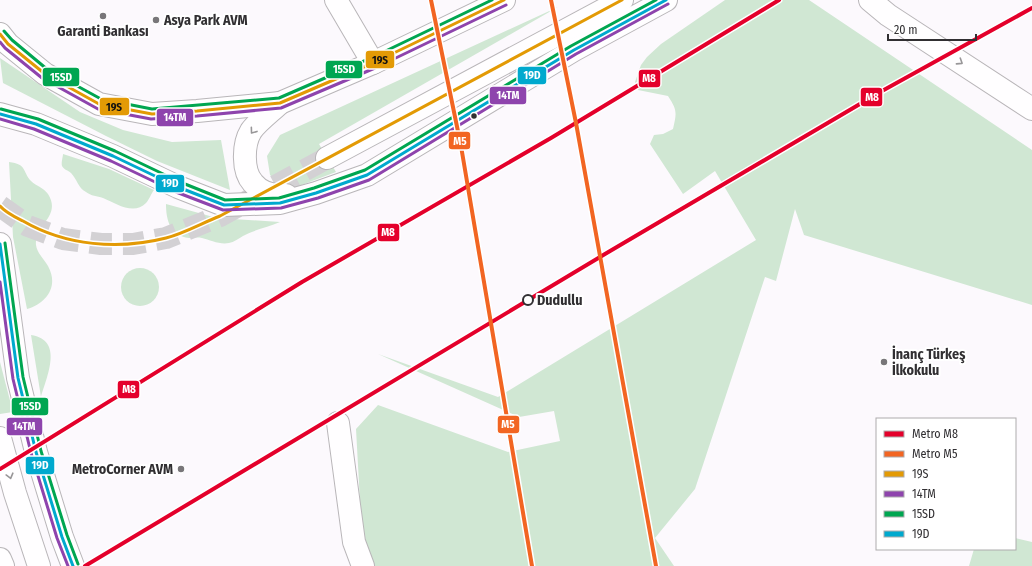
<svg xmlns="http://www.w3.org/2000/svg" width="1032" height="566" font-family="'Fira Sans Condensed',sans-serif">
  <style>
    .green { fill: #d0e7d3 }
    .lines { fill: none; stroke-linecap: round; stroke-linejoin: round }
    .primary-tunnel { stroke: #d3d1d4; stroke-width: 22; stroke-dasharray: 22 11; stroke-linecap: butt }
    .minor-casing { stroke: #b9b6b9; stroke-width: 24 }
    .primary-casing { stroke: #b9b6b9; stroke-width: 24 }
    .minor { stroke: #fffeff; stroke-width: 22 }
    .primary { stroke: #fffeff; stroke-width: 22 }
    .bus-1-casing { stroke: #fff; stroke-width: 6 }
    .bus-2-casing { stroke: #fff; stroke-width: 6 }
    .bus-3-casing { stroke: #fff; stroke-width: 6 }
    .bus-4-casing { stroke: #fff; stroke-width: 6 }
    .bus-1 { stroke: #e39a05; stroke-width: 3 }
    .bus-2 { stroke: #8e44ad; stroke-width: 3 }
    .bus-3 { stroke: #00a651; stroke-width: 3 }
    .bus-4 { stroke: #00a9ce; stroke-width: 3 }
    .metro-1-casing { stroke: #fff; stroke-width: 7 }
    .metro-2-casing { stroke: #fff; stroke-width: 7 }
    .metro-1 { stroke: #e4002b; stroke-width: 4 }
    .metro-2 { stroke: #f26522; stroke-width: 4 }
    .oneway { stroke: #989698 }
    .poi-dot { fill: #787679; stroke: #fff; stroke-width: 1.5 }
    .bus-dot { fill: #312f32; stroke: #fff; stroke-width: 1.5 }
    .stop-dot { fill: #fff; stroke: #312f32; stroke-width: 2 }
    .labels { text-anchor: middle; stroke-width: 4; stroke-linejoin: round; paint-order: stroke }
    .poi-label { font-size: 14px; font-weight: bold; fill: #312f32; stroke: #fff; text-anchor: start }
    .stop-label { font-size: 14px; font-weight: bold; fill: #312f32; stroke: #fff; text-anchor: start }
    .line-badge { stroke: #fff; stroke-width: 1.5 }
    .badge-label { font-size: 11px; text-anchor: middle; font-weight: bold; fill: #fff }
    .pale-badge-label { font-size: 11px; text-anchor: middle; font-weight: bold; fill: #111 }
  </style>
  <rect width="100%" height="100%" fill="#fcf9fd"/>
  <!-- green -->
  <g class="green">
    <path d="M725,0h84l223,150v155l-228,-70 -9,-26 -19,72 -11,-4 -70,212 -40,49 19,28h-300l-12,-28 -6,-109 22,-24 130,47 52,-11 -6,-30 -35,6 -141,-63 120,43 258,-157 -41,-69 -32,23 -33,-50 4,-9 9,-1 10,-5c4,-17 4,-19 -5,-33l-30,-6 -3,-8 6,-17 6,-8 14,-13z"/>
    <path d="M558,7l-239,137 17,28 -37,14 -15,1 -14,-12 -3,-19 13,-21z"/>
    <path d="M0,58l80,54 43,18 49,12 49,-2 9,50 -73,-29 -51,-25 -103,-53z"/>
    <path d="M63,154l46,15 45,21c-3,4 -5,10 -8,13 -12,13 -31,0 -43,-5 -6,-2 -12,-2 -17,-6 -8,-4 -9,-13 -15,-19 -3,-3 -7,-3 -9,-7 -1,-4 1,-9 1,-12z"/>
    <path d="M9,162c18,2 13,9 22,19 5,5 12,6 17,13 14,22 -14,31 -12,51 1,8 8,14 12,21 11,20 -1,37 -21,43l-14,-72z"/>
    <path d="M166,204l51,14 63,4c-12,5 -26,8 -37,14 -5,3 -9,6 -14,7 -9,2 -19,-3 -27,-5 -5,-1 -8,0 -13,0 -19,-2 -23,-18 -23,-34z"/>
    <circle cx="140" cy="287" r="19"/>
    <path d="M31,335c33,5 16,41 10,62z"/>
    <path d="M0,362l13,50 -13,2z"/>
    <path d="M1015,538l17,4v24h-63l5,-17h41z"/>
  </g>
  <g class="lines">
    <!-- primary-tunnel -->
    <path class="primary-tunnel" d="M0,206l28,20 35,13 38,5h32l33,-6 54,-22 107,-58"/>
    <defs>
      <g id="minor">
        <path d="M336,0l37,63"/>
        <path d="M870,0l18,15 144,94"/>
        <path d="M338,423l16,119 9,24"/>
      </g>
      <g id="primary">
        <path d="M0,34l8,10 37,30 54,30 53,10 45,-3 83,-8 93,-40 131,-63"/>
        <path d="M280,103c-7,7 -23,19 -29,28 -8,13 -9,40 2,52 8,10 21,13 33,12"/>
        <path d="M0,114l36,10 77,32 65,31 46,18 56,-2 36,-10 51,-18 207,-125 92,-50"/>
        <path d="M327,158l295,-158"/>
        <path d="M0,244l18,134 18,74 26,85 11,29"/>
        <path d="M0,438l15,55 24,73"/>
        <path d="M0,559l3,7"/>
      </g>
    </defs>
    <!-- minor casing -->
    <use href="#minor" class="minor-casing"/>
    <!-- primary casing -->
    <use href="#primary" class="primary-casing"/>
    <!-- minor -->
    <use href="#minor" class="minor"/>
    <!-- primary -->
    <use href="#primary" class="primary"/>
    <defs>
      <g id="bus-1">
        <path d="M0,34l8,10 37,30 54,30 53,10 45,-3 83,-8 93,-40 131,-63"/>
        <path d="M0,206c6,7 15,11 23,15 43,25 96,29 143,17 19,-5 36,-15 54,-22l402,-216"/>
      </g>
      <g id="bus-2">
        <path d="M0,42l5,6 37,30 56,31 53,10 46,-3 84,-8 94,-40 131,-63"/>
        <path d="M0,119l34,10 77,32 65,31 47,18 58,-2 37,-10 51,-18 207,-126 92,-50"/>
        <path d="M0,282l13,97 18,74 26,85 11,28"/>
      </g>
      <g id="bus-3">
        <path d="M4,31l8,9 36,30 53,29 51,10 127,-11 92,-40 121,-58"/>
        <path d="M1,109l37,10 77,32 65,31 45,18 54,-2 35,-10 51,-18 206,-124 85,-46"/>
        <path d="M5,243l18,134 18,74 26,84 11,29"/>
      </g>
      <g id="bus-4">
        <path d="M0,114l36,10 77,32 65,31 46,18 56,-2 36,-10 51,-18 207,-125 92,-50"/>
        <path d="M0,244l18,134 18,74 26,85 11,29"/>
      </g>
    </defs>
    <!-- bus-1 casing -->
    <use href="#bus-1" class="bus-1-casing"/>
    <!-- bus-2 casing -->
    <use href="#bus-2" class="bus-2-casing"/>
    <!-- bus-3 casing -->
    <use href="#bus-3" class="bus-3-casing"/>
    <!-- bus-4 casing -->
    <use href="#bus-4" class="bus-4-casing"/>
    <!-- bus-1 -->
    <use href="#bus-1" class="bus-1"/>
    <!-- bus-2 -->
    <use href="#bus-2" class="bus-2"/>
    <!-- bus-3 -->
    <use href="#bus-3" class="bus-3"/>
    <!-- bus-4 -->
    <use href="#bus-4" class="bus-4"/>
    <defs>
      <g id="metro-1">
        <path d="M0,469l302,-187 249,-144 228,-138"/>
        <path d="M85,566l520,-312 277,-163 150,-83"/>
      </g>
      <g id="metro-2">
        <path d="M431,0l30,146 71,420"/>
        <path d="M551,0l25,123 80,443"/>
      </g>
    </defs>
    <!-- metro-1 casing -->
    <use href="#metro-1" class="metro-1-casing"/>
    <!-- metro-2 casing -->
    <use href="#metro-2" class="metro-2-casing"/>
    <!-- metro-1 -->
    <use href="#metro-1" class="metro-1"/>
    <!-- metro-2 -->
    <use href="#metro-2" class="metro-2"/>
  </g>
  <!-- one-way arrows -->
  <defs><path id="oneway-chevron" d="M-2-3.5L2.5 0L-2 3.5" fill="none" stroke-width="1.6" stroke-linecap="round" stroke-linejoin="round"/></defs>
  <g class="oneway">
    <use href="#oneway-chevron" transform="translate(960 62) rotate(33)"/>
    <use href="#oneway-chevron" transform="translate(253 131) rotate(126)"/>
    <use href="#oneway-chevron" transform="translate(10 476) rotate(75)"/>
  </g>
  <!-- markers -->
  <g class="poi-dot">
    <circle cx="103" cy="16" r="4"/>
    <circle cx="156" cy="20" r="4"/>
    <circle cx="884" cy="362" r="4"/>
    <circle cx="181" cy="469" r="4"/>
  </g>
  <circle class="bus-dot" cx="474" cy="116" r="3.5"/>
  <circle class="stop-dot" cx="528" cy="300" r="5"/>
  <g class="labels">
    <!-- poi labels -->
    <g class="poi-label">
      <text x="164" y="25">Asya Park AVM</text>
      <text x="103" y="36" text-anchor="middle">Garanti Bankası</text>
      <text x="892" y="359">İnanç Türkeş<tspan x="892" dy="16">İlkokulu</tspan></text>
      <text x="173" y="474" text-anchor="end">MetroCorner AVM</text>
    </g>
    <!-- stop labels -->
    <g class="stop-label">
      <text x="537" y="305">Dudullu</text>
    </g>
  </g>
  <g class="line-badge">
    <rect x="365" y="50" width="30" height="19" rx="4" fill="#e39a05"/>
    <rect x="325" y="60" width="38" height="19" rx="4" fill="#00a651"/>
    <rect x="517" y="66" width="30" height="19" rx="4" fill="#00a9ce"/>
    <rect x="42" y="67" width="38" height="20" rx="4" fill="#00a651"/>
    <rect x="638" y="69" width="23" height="19" rx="4" fill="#e4002b"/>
    <rect x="489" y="86" width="38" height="19" rx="4" fill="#8e44ad"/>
    <rect x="860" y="87" width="23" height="20" rx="4" fill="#e4002b"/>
    <rect x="99" y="97" width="31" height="19" rx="4" fill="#e39a05"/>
    <rect x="156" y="108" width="38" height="19" rx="4" fill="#8e44ad"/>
    <rect x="448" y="131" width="23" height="19" rx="4" fill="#f26522"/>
    <rect x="155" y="174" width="30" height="19" rx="4" fill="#00a9ce"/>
    <rect x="377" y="223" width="23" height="19" rx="4" fill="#e4002b"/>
    <rect x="117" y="380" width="23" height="19" rx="4" fill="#e4002b"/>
    <rect x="11" y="397" width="38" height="19" rx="4" fill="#00a651"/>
    <rect x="497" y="415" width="23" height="19" rx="4" fill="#f26522"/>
    <rect x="6" y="417" width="37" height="19" rx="4" fill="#8e44ad"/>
    <rect x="25" y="456" width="30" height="19" rx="4" fill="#00a9ce"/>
  </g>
  <g class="badge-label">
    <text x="344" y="73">15SD</text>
    <text x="532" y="79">19D</text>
    <text x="61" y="81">15SD</text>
    <text x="649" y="82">M8</text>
    <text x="508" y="99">14TM</text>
    <text x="872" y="101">M8</text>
    <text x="175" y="121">14TM</text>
    <text x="460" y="145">M5</text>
    <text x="170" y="187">19D</text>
    <text x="388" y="236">M8</text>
    <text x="129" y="393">M8</text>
    <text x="30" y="410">15SD</text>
    <text x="508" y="428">M5</text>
    <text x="24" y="430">14TM</text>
    <text x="40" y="469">19D</text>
  </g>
  <g class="pale-badge-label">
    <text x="380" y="64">19S</text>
    <text x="114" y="111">19S</text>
  </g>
  <!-- legend -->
  <rect x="876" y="418" width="140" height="132" fill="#ffffff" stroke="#adacad"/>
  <rect x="884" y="431" width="20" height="6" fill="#e4002b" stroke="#adacad"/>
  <text x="912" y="438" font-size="12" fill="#312f32">Metro M8</text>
  <rect x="884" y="451" width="20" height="6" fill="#f26522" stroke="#adacad"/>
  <text x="912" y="458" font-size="12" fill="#312f32">Metro M5</text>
  <rect x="884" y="471" width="20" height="6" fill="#e39a05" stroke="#adacad"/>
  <text x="912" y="478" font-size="12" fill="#312f32">19S</text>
  <rect x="884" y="491" width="20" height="6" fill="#8e44ad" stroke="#adacad"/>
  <text x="912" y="498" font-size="12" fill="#312f32">14TM</text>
  <rect x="884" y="511" width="20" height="6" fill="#00a651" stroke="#adacad"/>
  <text x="912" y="518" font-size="12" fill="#312f32">15SD</text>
  <rect x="884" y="531" width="20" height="6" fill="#00a9ce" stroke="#adacad"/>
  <text x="912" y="538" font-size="12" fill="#312f32">19D</text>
  <!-- scale -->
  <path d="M888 34v6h88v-6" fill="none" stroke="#312f32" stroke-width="2"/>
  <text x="894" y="34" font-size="12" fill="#312f32" stroke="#ffffff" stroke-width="3" paint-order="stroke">20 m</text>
</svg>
